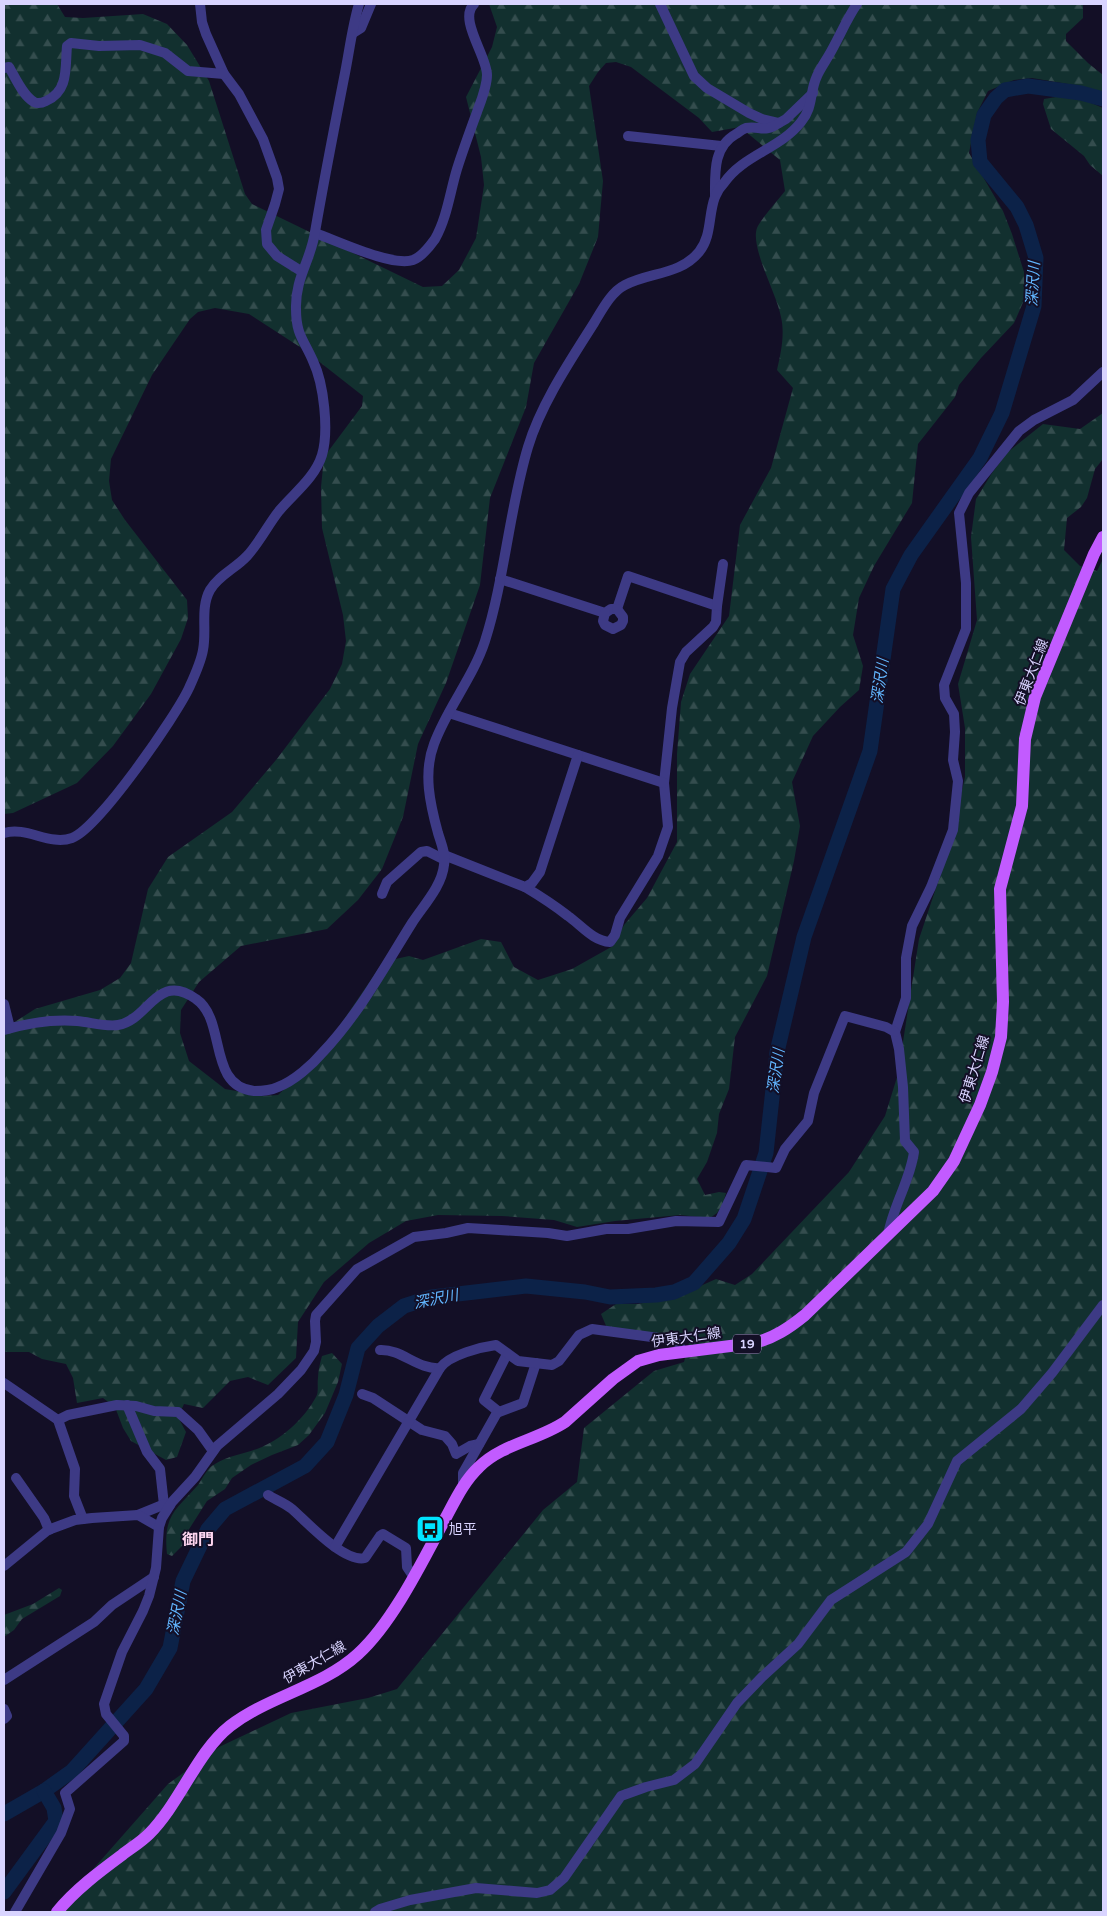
<svg xmlns="http://www.w3.org/2000/svg" width="1107" height="1916" font-family="'Varela Round','Noto Sans JP',sans-serif">
  <style>
    .forest { fill: url(#forest-firs); fill-rule: evenodd }
    .lines { fill: none; stroke-linecap: round; stroke-linejoin: round }
    .river { stroke: #0c2248; stroke-width: 15 }
    .minor { stroke: #3d3a85; stroke-width: 10 }
    .major { stroke: #c25bff; stroke-width: 12 }
    .labels { text-anchor: middle; stroke-width: 4; stroke-linejoin: round; paint-order: stroke }
    .shield { fill: #130f26; stroke: #9e99be; stroke-width: 1 }
    .shield-label { font-size: 12px; font-weight: bold; fill: #d9d4ff }
    .street-label { font-size: 14px; fill: #d9d4ff; stroke: #130f26 }
    .poi-label { font-size: 14px; fill: #d9d4ff; stroke: #130f26; text-anchor: start }
    .water-label { font-size: 15px; font-style: italic; fill: #62b6ff; stroke: #130f26 }
    .quarter-label { font-size: 16px; font-weight: bold; fill: #ffd6f0; stroke: #130f26 }
  </style>
  <defs>
    <pattern id="forest-firs" width="22" height="20" patternUnits="userSpaceOnUse" patternTransform="scale(1.25)"><rect width="22" height="20" fill="#12302f"/><path d="M5 1l3.5 6h-7zM16 11l3.5 6h-7z" fill="#344d4e"/></pattern>
  </defs>
  <rect width="100%" height="100%" fill="#130f26"/>
  <!-- forest -->
  <g class="forest">
    <path d="M4,4h53l8,13 18,1 60,-4 24,10 20,21 22,36 36,113 7,10 171,83 19,-1 17,-16 17,-32 8,-53 -3,-28 -15,-60 26,-50 5,-20 -8,-23h594v14l-17,16v7l22,22 15,12v19l-29,-9 -42,-7 -18,2 -26,11 -11,22 -8,40 34,58 9,23 12,38 1,26 -11,25 -33,35 -22,27 -4,12 -37,47 -6,59 -38,63 -15,32 -6,37 10,31 -4,24 -19,17 -27,29 -21,46 8,44 -6,35 -27,115 -32,61 -6,52 -10,25 -2,19 -10,29 -10,17 8,16 14,-3 7,1 -3,11 -6,9 -7,5 -30,-3 -65,6 -38,6 -23,-7 -52,-4 -64,-1 -32,6 -37,22 -45,39 -26,40 -2,36 -28,27 -20,-8 -18,4 -27,27 -19,-4 -6,13 8,15 -9,25 -11,3 -35,-19 -8,-13 -8,-21 -12,-9 -26,5 -4,-25 -7,-14 -24,-5 -13,-7h-25v-326l6,-1 25,-16 65,-19 20,-12 11,-15 17,-74 20,-32 64,-45 44,-52 54,-71 12,-25 4,-23 -3,-26 -21,-87 -1,-41 3,-30 38,-51 1,-10 -60,-47 -54,-35 -34,-6 -17,4 -8,7 -38,56 -41,84 -2,22 3,19 13,20 62,80 1,18 -7,21 -30,55 -38,52 -36,37 -64,30 -9,1zM616,62l15,5 68,51 13,14 28,-5 40,33 5,31c-7,9 -25,29 -28,37 -7,20 20,66 24,89 4,17 0,36 -4,53l16,18 -22,80 -31,57 -11,91 -39,58 -9,28 -4,52v88l-30,56 -23,27 -11,21 -41,23 -34,11 -24,-13 -13,-25 -20,-3 -58,21 -14,-4 -18,4 -10,5 -64,94 -39,36 -14,1 -39,-7 -36,-28 -9,-28 1,-23 18,-28 42,-36 86,-17 31,-29 24,-31 21,-52 15,-73 28,-61 34,-98 10,-87 36,-91 8,-44 45,-79 19,-47 5,-56 -14,-95 9,-14 8,-9z"/>
    <path d="M1062,96l15,1 26,11v68l-13,-11 -6,-9 -33,-27 -8,-25 1,-5z"/>
    <path d="M1103,413v46l-8,10 -8,29 -6,9 -14,11 -3,32 16,16 17,5 6,-12v1353h-1042l4,-11 103,-117 51,-37 72,-34 77,-15 29,-9 146,-179 34,-28 7,-54 70,-57 30,-9 6,-23 -83,-11 -6,-14 15,-10h22l40,-8 38,-17 19,6 17,-11 97,-102 36,-56 13,-42 21,-135 29,-87 17,-75v-49l-7,-44 19,-64 -6,-83 5,-38 16,-26 16,-21 35,-28 37,5z"/>
    <path d="M332,1353l10,11 -4,18 -13,31 -16,22 -11,10 -26,10 -21,10 -19,13 -7,11 -18,12 -21,33 -2,10 -12,12 -5,-2c-4,-39 8,-43 31,-69 5,-7 9,-17 17,-21 13,-8 28,-10 42,-15 24,-9 47,-30 59,-52 3,-5 1,-13 2,-19 0,-7 2,-15 4,-22z"/>
    <path d="M59,1588l3,2 -2,6 -38,23 -8,11 -10,7v-22l29,-11z"/>
  </g>
  <g class="lines">
    <!-- river -->
    <g class="river">
      <path d="M4,1814l40,-23 28,-20 74,-82 24,-41 13,-67 25,-52 17,-20 80,-43 22,-24 19,-47 12,-47 20,-22 26,-20 28,-9 94,-11 59,6 25,5 46,-2 18,-3 20,-9 35,-40 15,-24 22,-66 11,-101 27,-115 66,-186 23,-162 18,-34 69,-97 22,-45 32,-107 2,-48 -10,-33 -9,-18 -37,-45 -2,-22 6,-25 12,-17 9,-8 23,-4 53,7 22,6"/>
      <path d="M4,1892l52,-71 -2,-13 -10,-17"/>
    </g>
    <!-- minor -->
    <g class="minor">
      <path d="M200,4l2,18 4,12 18,40 15,20 24,45 14,39 2,11 -4,15 -9,26 1,14 10,12 24,15"/>
      <path d="M660,4l34,72 13,12 42,25 13,6 17,4 7,-4 27,-26"/>
      <path d="M353,33l8,-5 10,-24"/>
      <path d="M4,68l5,-1c6,10 14,29 25,35 4,2 8,1 12,-1 23,-10 19,-33 21,-55l4,-3 28,3 41,-1 25,8 23,18 36,3"/>
      <path d="M628,136l93,10"/>
      <path d="M715,196c0,-23 -2,-49 21,-62 3,-2 7,-5 10,-6 14,-3 17,6 33,-5"/>
      <path d="M315,233c23,8 77,34 98,27 9,-3 17,-14 22,-21 12,-21 15,-47 22,-70 6,-19 13,-38 20,-57 4,-11 10,-25 10,-37 0,-19 -29,-56 -13,-71"/>
      <path d="M500,579l105,34 6,-4h6l11,-33 89,30 -1,16 -3,5 -27,25 -6,10 -8,46 -8,75 4,44 -10,29 -38,62 -5,17 -5,7c-17,-1 -29,-17 -42,-26 -14,-11 -28,-20 -43,-29"/>
      <path d="M717,606l6,-42"/>
      <path d="M605,613l-2,8 2,4 8,4 8,-4 2,-4v-4l-6,-8"/>
      <path d="M449,713l215,70"/>
      <path d="M4,833c23,-7 45,13 68,5 26,-9 104,-122 117,-150 5,-11 12,-26 14,-38 4,-20 -3,-42 7,-60 8,-14 26,-22 37,-34 12,-13 21,-31 32,-45 14,-17 36,-33 43,-56 7,-24 2,-71 -9,-94 -9,-21 -17,-26 -17,-52 -1,-31 15,-49 19,-77 9,-52 19,-103 29,-154 5,-24 8,-51 15,-74"/>
      <path d="M444,855l81,32 7,-4 8,-11 38,-117"/>
      <path d="M382,894l5,-12 34,-30 6,-1 18,9"/>
      <path d="M4,1004l6,24"/>
      <path d="M4,1030c24,-7 48,-11 73,-9 13,1 28,6 41,4 31,-5 39,-54 78,-26 31,21 11,87 58,92 8,0 16,0 24,-4 16,-6 34,-22 45,-35 36,-38 62,-86 89,-129 11,-17 30,-37 32,-58 2,-11 -3,-22 -6,-32 -8,-29 -15,-60 -4,-89 13,-36 39,-66 51,-103 20,-63 24,-131 43,-194 13,-43 42,-86 66,-124 8,-13 17,-31 31,-38 25,-13 55,-10 74,-33 13,-16 9,-37 16,-55 2,-5 5,-10 9,-14 19,-28 56,-34 77,-61 13,-16 8,-29 16,-46 3,-7 8,-14 12,-21 10,-17 17,-35 28,-51"/>
      <path d="M888,1235c5,-29 22,-54 26,-83l-9,-11 -2,-54 -4,-38 -4,-17 11,-34v-40l6,-32 19,-39 22,-57 5,-49 -5,-21 2,-28 -1,-18 -9,-16 -1,-13 22,-56v-46l-7,-70 10,-20 50,-62 15,-11 39,-20 30,-28"/>
      <path d="M380,1350c22,-1 38,20 60,18"/>
      <path d="M507,1354l-23,46 15,12 24,-9 13,-40"/>
      <path d="M4,1383l54,37 17,49 -1,27 9,23"/>
      <path d="M362,1394l11,4 49,32 23,6 7,8 4,10 14,-8 9,-2"/>
      <path d="M127,1405l20,47 13,17 4,36"/>
      <path d="M58,1420l10,-5 49,-10 19,1 18,5 24,1 20,18 15,21"/>
      <path d="M16,1478l28,40 5,12"/>
      <path d="M463,1488v-15l35,-62"/>
      <path d="M268,1495c8,5 17,8 24,14 15,13 52,54 73,49l15,-22 3,-2 23,14 1,19 6,9"/>
      <path d="M138,1515l27,-11 5,1"/>
      <path d="M335,1547l105,-179c9,-13 41,-21 56,-23l22,16 34,4 7,-4 20,-26 13,-6 82,11 10,12"/>
      <path d="M4,1566l44,-36 27,-10 17,-2 46,-3 21,12"/>
      <path d="M4,1680l90,-58 18,-17 42,-28"/>
      <path d="M4,1709l3,7 -3,3"/>
      <path d="M15,1912l46,-79 9,-24 -5,-16 59,-52v-5l-18,-22 -2,-10 18,-52 21,-41 6,-15 7,-28 3,-41 3,-9 10,-16 23,-25 22,-31 61,-52 23,-24 13,-19 2,-9 -1,-21 1,-6 41,-46 57,-32 32,-4 22,-5 80,5 19,3 39,-7h22l48,-8 43,1 27,-57 30,3 9,-19 23,-28 6,-28 31,-77 41,11 9,5"/>
      <path d="M375,1912l5,-3 30,-9 66,-12 61,5 13,-3 14,-12 57,-82 25,-9 28,-7 21,-16 42,-61 25,-26 36,-33 33,-44 75,-48 22,-28 29,-63 64,-52 31,-36 51,-68"/>
    </g>
    <!-- major -->
    <path class="major" d="M57,1912c18,-22 42,-40 65,-57 9,-7 19,-13 27,-21 31,-31 48,-82 81,-108 39,-30 92,-39 128,-72 35,-32 64,-92 86,-133 10,-18 19,-39 35,-54 23,-23 59,-27 86,-45l48,-43 25,-18 21,-6 95,-12c20,-5 35,-15 51,-28l128,-124 21,-30 26,-56 12,-33 9,-35 2,-35 -3,-113 22,-83 3,-67 10,-42 59,-143 9,-17"/>
  </g>
  <!-- icons -->
  <defs>
    <symbol id="bus-square" viewBox="-11 -11 22 22"><rect x="-9" y="-9" width="18" height="18" rx="4" fill="#00e5ff" stroke="#130f26"/><path d="M-5-6H5V4H4V6H2V4H-2V6H-4V4H-5ZM-3.5-4V0h7V-4ZM-3.5 1.2v1.5H-2V1.2ZM2 1.2v1.5H3.5V1.2Z" fill="#111"/></symbol>
  </defs>
  <g fill-rule="evenodd">
    <use href="#bus-square" x="414" y="1513" width="32" height="32"/>
  </g>
  <g class="labels">
    <!-- shield labels -->
    <rect class="shield" x="733" y="1334.5" width="28" height="19" rx="4"/>
    <g class="shield-label">
      <text x="747" y="1348">19</text>
    </g>
    <!-- street labels -->
    <g class="street-label">
      <text transform="translate(1031 672) rotate(-69)" y="5">伊東大仁線</text>
      <text transform="translate(974 1069) rotate(-73)" y="5">伊東大仁線</text>
      <text transform="translate(686 1337) rotate(-8)" y="5">伊東大仁線</text>
      <text transform="translate(314 1662) rotate(-30)" y="5">伊東大仁線</text>
    </g>
    <!-- poi labels -->
    <g class="poi-label">
      <text x="449" y="1534">旭平</text>
    </g>
    <!-- water labels -->
    <g class="water-label">
      <text transform="translate(1033 284) rotate(-87)" y="5">深沢川</text>
      <text transform="translate(880 681) rotate(-82)" y="5">深沢川</text>
      <text transform="translate(776 1071) rotate(-82)" y="5">深沢川</text>
      <text transform="translate(436 1299) rotate(-11)" y="5">深沢川</text>
      <text transform="translate(177 1613) rotate(-79)" y="5">深沢川</text>
    </g>
    <!-- quarter labels -->
    <g class="quarter-label">
      <text x="198" y="1545">御門</text>
    </g>
  </g>
  <!-- border -->
  <rect width="1107" height="1916" fill="none" stroke="#d9d4ff" stroke-width="10"/>
</svg>
